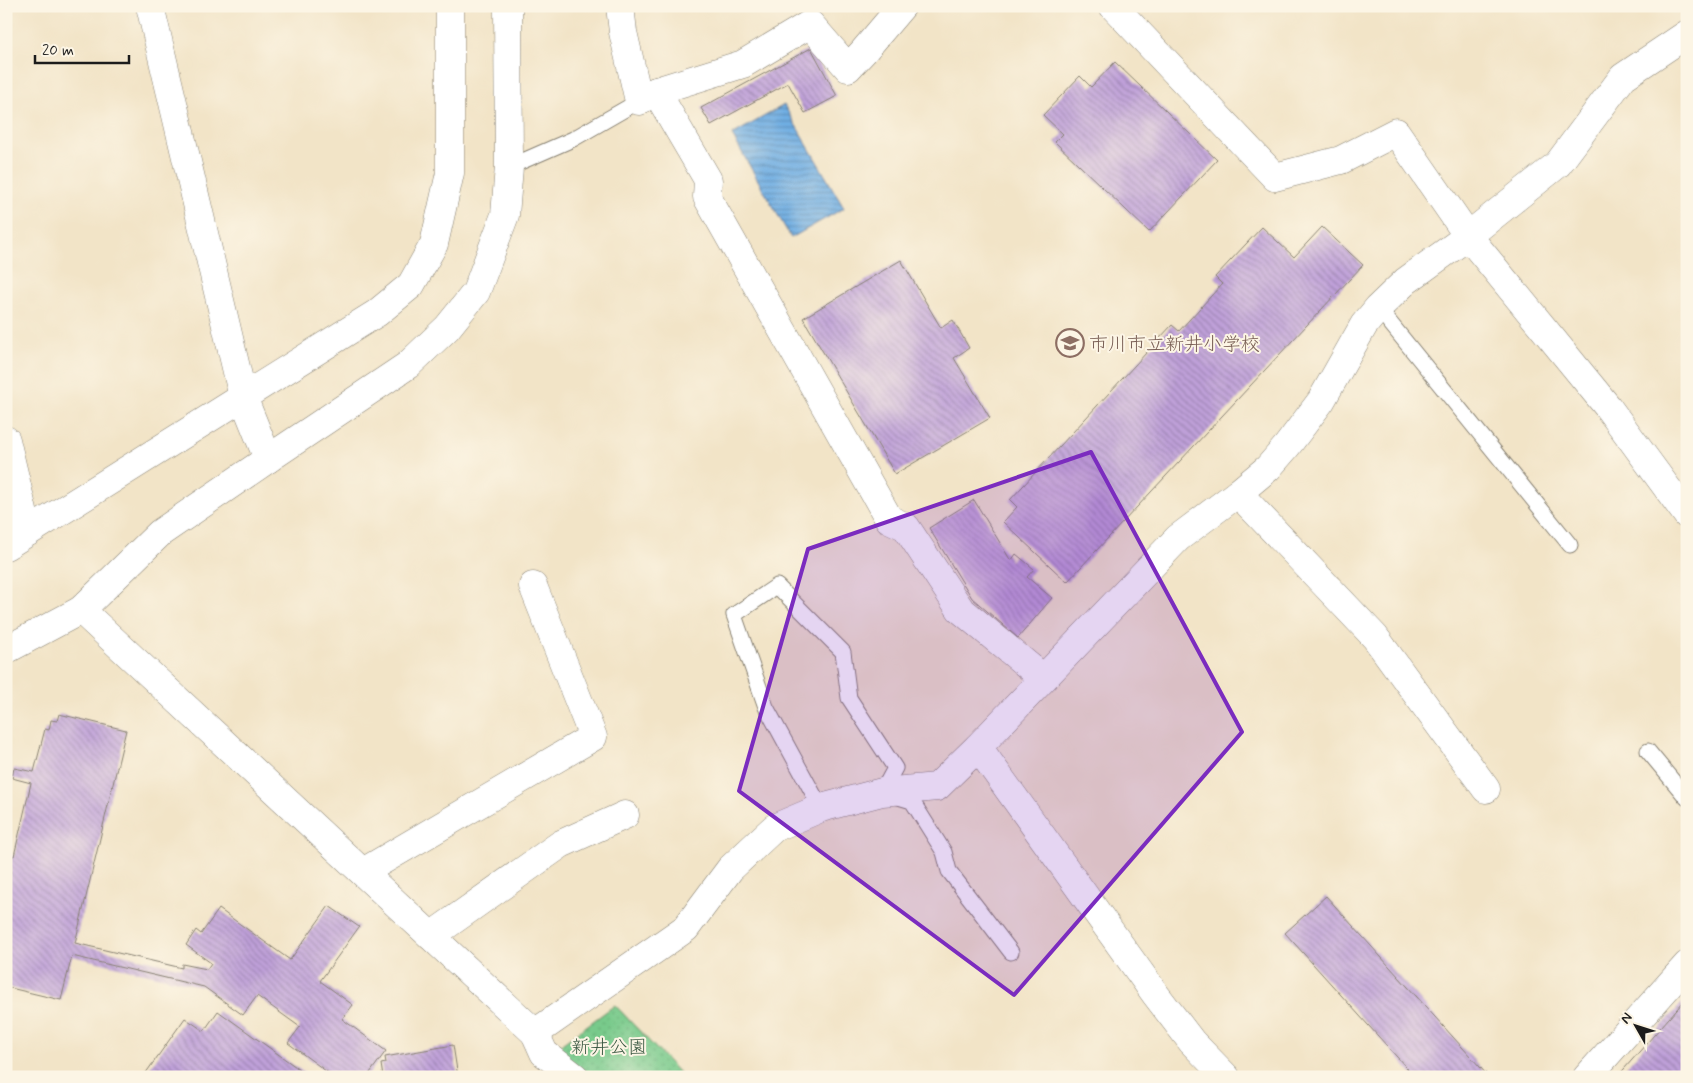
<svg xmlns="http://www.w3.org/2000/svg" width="1693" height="1083" font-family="Mynerve,'Klee One',sans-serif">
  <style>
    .green { fill: url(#green-dots); stroke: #4a7354 }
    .water { fill: url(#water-rules); stroke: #466580 }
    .building { fill: url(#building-back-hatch) }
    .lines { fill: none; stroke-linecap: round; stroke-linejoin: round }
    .lane-casing { stroke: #878072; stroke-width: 17 }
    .street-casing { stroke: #878072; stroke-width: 29 }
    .lane { stroke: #fff; stroke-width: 15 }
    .street { stroke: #fff; stroke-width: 28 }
    .marked { fill: #7b2cbf; fill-opacity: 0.2; stroke: #7b2cbf; stroke-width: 4; stroke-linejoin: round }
    .labels { text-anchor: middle; stroke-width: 4; stroke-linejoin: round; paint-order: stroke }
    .education-label { font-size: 19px; fill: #785e54; stroke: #fcf5e5; text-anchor: start }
    .park-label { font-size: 19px; fill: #3c5943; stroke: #fcf5e5 }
  </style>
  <defs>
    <pattern id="green-dots" width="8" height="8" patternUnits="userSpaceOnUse" patternTransform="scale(1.25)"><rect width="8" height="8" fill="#78ca8b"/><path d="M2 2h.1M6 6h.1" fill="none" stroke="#67ad77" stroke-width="1.8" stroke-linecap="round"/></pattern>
    <pattern id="water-rules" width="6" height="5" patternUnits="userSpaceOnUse" patternTransform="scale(1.25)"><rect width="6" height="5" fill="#70aee3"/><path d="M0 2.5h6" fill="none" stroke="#5b8db7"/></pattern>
    <pattern id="building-back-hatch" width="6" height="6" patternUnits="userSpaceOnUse" patternTransform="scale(1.25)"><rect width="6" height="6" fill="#bfa0d9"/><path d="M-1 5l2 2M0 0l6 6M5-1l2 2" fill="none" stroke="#9a82af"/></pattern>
  </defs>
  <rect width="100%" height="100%" fill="#fcf5e5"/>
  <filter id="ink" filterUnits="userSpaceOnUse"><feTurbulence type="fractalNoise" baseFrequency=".02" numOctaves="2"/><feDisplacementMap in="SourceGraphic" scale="10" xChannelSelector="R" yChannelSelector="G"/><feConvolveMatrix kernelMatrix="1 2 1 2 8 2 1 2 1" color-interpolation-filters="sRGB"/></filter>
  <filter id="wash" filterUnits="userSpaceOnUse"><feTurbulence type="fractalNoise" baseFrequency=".0096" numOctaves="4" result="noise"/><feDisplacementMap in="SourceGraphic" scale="20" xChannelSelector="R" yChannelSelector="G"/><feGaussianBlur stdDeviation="1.12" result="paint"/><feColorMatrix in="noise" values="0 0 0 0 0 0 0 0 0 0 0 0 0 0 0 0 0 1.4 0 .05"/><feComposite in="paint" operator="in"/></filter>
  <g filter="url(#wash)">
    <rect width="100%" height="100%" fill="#f2e4c7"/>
    <!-- green -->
    <path class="green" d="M615,1005l68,72h-93l-35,-28z"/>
    <!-- water -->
    <path class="water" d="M784,105l60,103 -53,30 -59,-103z"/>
    <g id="blocks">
      <!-- building -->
      <g class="building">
        <path d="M811,48l26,48 -32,17 -17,-30 -77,42 -10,-17z"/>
        <path d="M1115,62l102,98 -68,72 -94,-90 8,-8 -20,-19 37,-39 11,11z"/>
        <path d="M1262,227l32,30 28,-30 41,38 -296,317 -64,-60 14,-15 -7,-7 162,-175 7,6 43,-47 -7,-7z"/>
        <path d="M901,260l40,68 12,-8 16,28 -15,10 36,60 -95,56 -92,-156z"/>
        <path d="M974,500l37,61 5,-7 18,15 -7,8 25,21 -34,40 -46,-40 -43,-70z"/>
        <path d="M59,714l67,16 -51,213 107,25v-4l25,5 4,-6 -25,-18 10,-15 5,4 18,-25 71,51 39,-54 30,21 -39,54 33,24 -11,14 44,32 -19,26h-33l-46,-34 12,-16 -43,-31 -14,19 -39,-28 -132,-31 -11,44 -55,-13v-99l5,-20 -5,-1v-13l8,2 17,-73 -19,-5 2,-10 20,4 11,-43 4,1 2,-10 6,1z"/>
        <path d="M1326,896l163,181h-74l-130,-144z"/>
        <path d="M1684,1001l3,3v73h-70z"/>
        <path d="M218,1011l92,66h-167l42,-59 19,13z"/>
        <path d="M453,1045l5,32h-75l-2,-13 5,-1 -1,-6z"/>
      </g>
    </g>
  </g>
  <g filter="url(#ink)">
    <use href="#blocks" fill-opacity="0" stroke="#878072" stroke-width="1"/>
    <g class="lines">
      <defs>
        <g id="lane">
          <path d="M509,167l64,-28 66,-38"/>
          <path d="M1378,308l192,237"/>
          <path d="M1648,751l39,47"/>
          <path d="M821,808l-55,-101 -32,-92 43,-29 66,66 6,46 46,70 -13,24 30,9 32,51 5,19 62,81"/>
        </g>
        <g id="street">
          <path d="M620,6l3,26 16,69 17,-10 87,-27 67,-40 38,44 15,-16 39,-46"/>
          <path d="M1113,6l162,171 66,-17 55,-28 72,104 139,170 80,109"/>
          <path d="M656,91l52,89 -1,17 182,322 17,8 54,82 83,69"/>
          <path d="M6,440l22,92"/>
          <path d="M268,459l-25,-62 134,-84 34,-28 23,-41 16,-71v-167"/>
          <path d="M1238,493l137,144 111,152"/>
          <path d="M6,546l237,-149 -93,-391"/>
          <path d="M81,610l79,-77 108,-74 140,-94 39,-37 29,-36 29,-77 4,-48 -1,-161"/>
          <path d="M6,650l75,-40 454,423 151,-105 44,-59 44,-41 47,-20 61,-16 55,-5 41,-40 200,-209 60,-45 30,-25 19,-22 34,-45 43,-76 14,-17 28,-27 62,-45 90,-72 65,-87 64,-43"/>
          <path d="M978,747l178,248 36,47 34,35"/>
          <path d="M363,872l230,-135 -60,-151"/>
          <path d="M431,936l130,-92 64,-29"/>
          <path d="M535,1033l9,20 31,24"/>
          <path d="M1587,1077l100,-112"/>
        </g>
      </defs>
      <!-- lane casing -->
      <use href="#lane" class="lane-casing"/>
      <!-- street casing -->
      <use href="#street" class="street-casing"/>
      <!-- lane -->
      <use href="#lane" class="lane"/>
      <!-- street -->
      <use href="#street" class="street"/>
    </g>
  </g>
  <!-- marked area -->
  <path class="marked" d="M1091,452l151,280 -228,263 -275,-204 69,-242z"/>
  <!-- icons -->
  <defs>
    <symbol id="school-ring" viewBox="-11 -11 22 22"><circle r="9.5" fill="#fcf5e5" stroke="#8d6e63" stroke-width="1.5"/><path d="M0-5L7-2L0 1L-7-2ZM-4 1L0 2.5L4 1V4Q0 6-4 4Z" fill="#8d6e63"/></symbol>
  </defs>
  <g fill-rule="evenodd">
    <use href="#school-ring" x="1054" y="327" width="32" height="32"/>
  </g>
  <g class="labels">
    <!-- education labels -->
    <g class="education-label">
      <text x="1089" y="350">市川市立新井小学校</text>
    </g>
    <!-- park labels -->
    <g class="park-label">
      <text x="609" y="1053">新井公園</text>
    </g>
  </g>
  <!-- margin -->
  <rect width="1693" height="1083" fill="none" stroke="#fcf5e5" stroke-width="25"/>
  <!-- north arrow -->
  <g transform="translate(1636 1026) rotate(309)" stroke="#fcf5e5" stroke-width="4" paint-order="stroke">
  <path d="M0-4L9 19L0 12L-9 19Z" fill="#1c1c1c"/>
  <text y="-8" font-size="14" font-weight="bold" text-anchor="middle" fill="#1c1c1c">N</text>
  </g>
  <!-- scale -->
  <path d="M35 55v8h94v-8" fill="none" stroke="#1c1c1c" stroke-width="2.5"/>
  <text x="42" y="55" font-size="15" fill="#1c1c1c" stroke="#fcf5e5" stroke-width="4" paint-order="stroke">20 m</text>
</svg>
